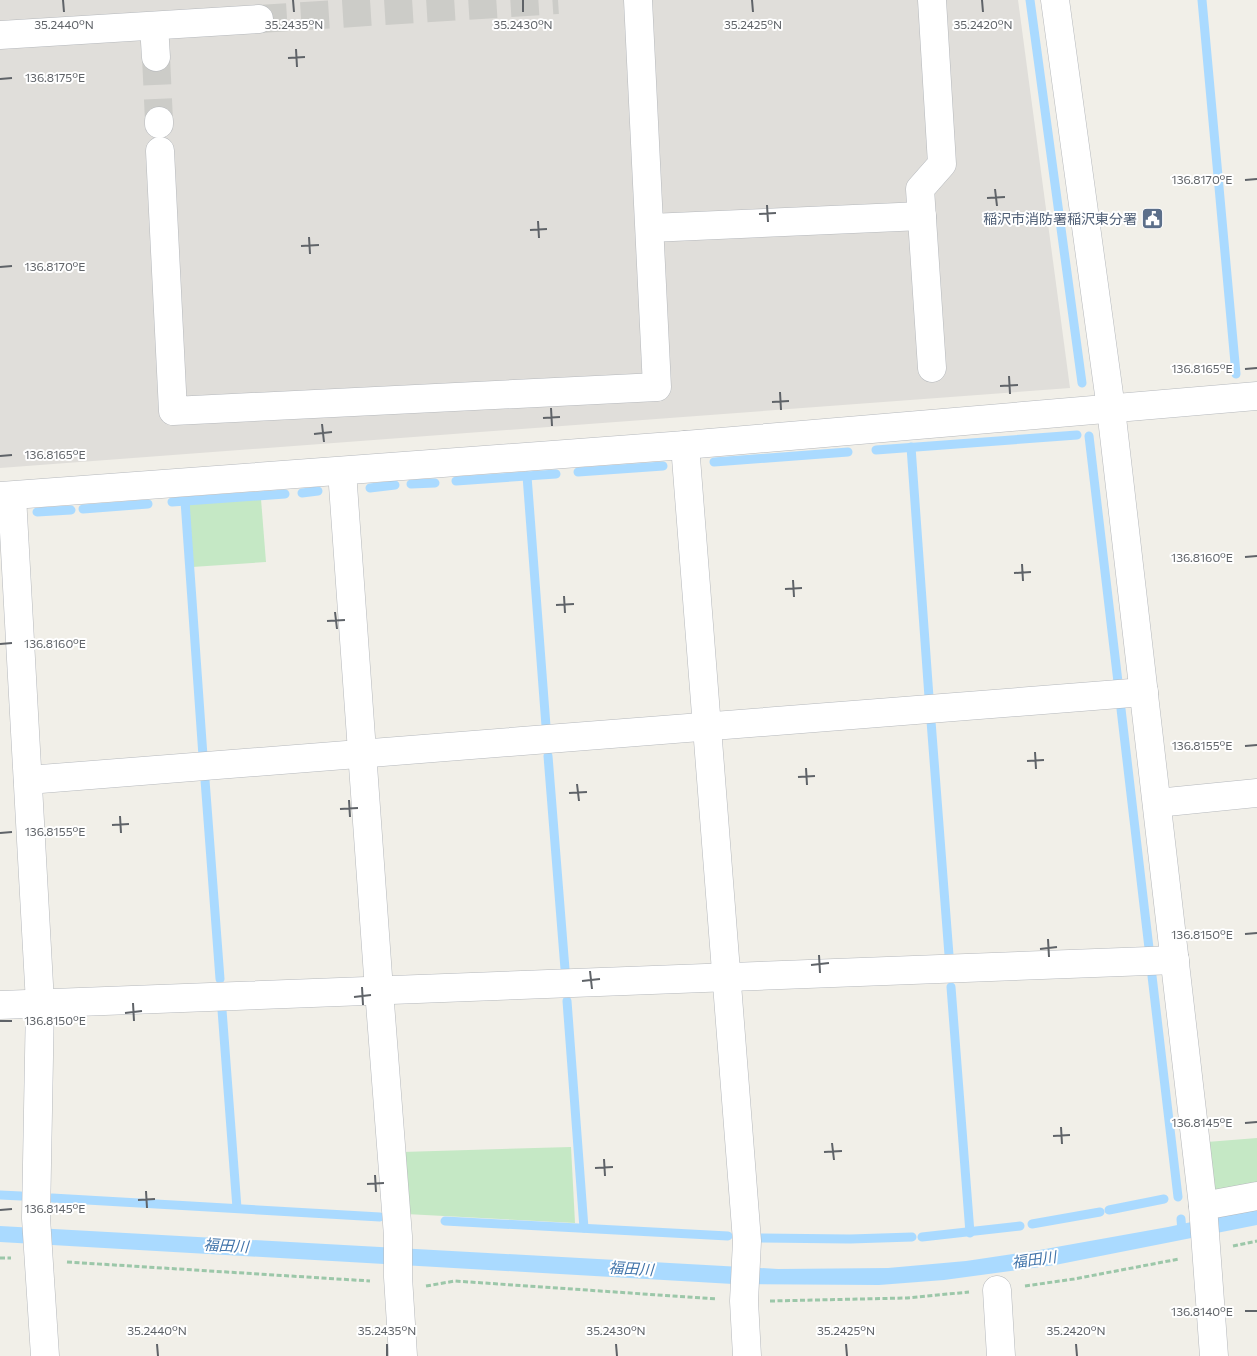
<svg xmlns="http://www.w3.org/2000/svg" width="1257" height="1356" font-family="Commissioner,'Noto Sans JP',sans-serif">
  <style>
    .industrial { fill: #e0deda }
    .green { fill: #c5e8c5 }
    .water { fill: #aadaff }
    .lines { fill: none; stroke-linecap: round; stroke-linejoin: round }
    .stream { stroke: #aadaff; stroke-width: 9 }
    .minor-tunnel { stroke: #ccccc8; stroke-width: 28; stroke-dasharray: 28 14; stroke-linecap: butt }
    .minor-casing { stroke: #b5b8bc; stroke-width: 29 }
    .path { stroke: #9cc7a9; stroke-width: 3; stroke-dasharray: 5 2.5; stroke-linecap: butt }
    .minor { stroke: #fff; stroke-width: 28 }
    .ticks { fill: none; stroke: #5f6368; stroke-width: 2 }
    .labels { text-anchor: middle; stroke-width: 4; stroke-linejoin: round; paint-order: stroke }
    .service-label { font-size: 14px; fill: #4e5e75; stroke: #fff; text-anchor: end }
    .water-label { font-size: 15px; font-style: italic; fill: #4174aa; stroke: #fff }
    .ticks-label { font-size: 12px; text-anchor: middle; fill: #5f6368; stroke: #fff; stroke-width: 4; stroke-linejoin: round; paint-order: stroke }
  </style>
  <rect width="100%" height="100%" fill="#f1efe8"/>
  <!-- industrial -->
  <path class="industrial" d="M0,0h1018l52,388 -1070,80z"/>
  <!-- green -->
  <g class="green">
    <path d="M261,499l5,63 -74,5 -4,-63z"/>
    <path d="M1257,1138v49l-43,9 -7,-54z"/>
    <path d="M571,1147l4,76 -169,-9 -4,-62z"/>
  </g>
  <!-- water -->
  <path class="water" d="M1257,1208v17l-202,40 -111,15 -65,5 -146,-1 -733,-42v-16l778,43 110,-1 78,-7 68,-10 134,-24z"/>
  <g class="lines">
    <!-- stream -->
    <g class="stream">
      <path d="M1030,0l52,383"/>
      <path d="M1202,0l34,374"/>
      <path d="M1089,436l29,246"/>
      <path d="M911,447l18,250"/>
      <path d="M876,450l201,-15"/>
      <path d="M714,462l134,-10"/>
      <path d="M578,472l85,-6"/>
      <path d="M527,476l19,250"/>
      <path d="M456,481l100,-7"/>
      <path d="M411,484l24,-1"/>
      <path d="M370,488l25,-3"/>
      <path d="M302,493l16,-2"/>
      <path d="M185,501l18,255"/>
      <path d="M172,502l113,-8"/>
      <path d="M83,509l65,-5"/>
      <path d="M37,512l34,-2"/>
      <path d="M1121,709l28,239"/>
      <path d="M931,721l18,234"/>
      <path d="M548,756l17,213"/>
      <path d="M205,780l15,199"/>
      <path d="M1152,976l26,221"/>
      <path d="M951,987l19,246"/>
      <path d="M567,1001l17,227"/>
      <path d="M222,1010l15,198"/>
      <path d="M0,1195l21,1"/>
      <path d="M52,1198l328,19"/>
      <path d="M1109,1210l55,-11"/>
      <path d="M1181,1219l1,13"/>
      <path d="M445,1221l283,15"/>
      <path d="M1032,1224l68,-12"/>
      <path d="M922,1237l98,-11"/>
      <path d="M760,1238l90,1 62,-2"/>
    </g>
    <!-- minor-tunnel -->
    <g class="minor-tunnel">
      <path d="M259,19l299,-19"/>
      <path d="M156,57l3,64"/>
    </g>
    <defs>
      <g id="minor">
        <path d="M1055,0l56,409 92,797 11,150"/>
        <path d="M154,26l2,31"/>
        <path d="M0,35l259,-16"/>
        <path d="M159,121v3"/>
        <path d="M160,151l13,260 484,-24 -19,-387"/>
        <path d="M650,228l272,-12"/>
        <path d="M932,368l-12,-179 22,-25 -10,-164"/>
        <path d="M685,445l62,796 -3,60 3,55"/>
        <path d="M342,471l37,519 19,246v41l5,79"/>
        <path d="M0,496l685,-51 572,-49"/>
        <path d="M12,496l28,507 -4,215 9,138"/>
        <path d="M28,780l1116,-88"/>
        <path d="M1157,803l100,-10"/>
        <path d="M0,1005l1175,-45"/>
        <path d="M1203,1206l54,-10"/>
        <path d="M997,1290l4,66"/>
      </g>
    </defs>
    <!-- minor casing -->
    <use href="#minor" class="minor-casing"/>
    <!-- path -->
    <g class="path">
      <path d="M1233,1246l24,-5"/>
      <path d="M0,1258h11"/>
      <path d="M67,1262l303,19"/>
      <path d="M426,1286l29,-5 262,18"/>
      <path d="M1025,1286l49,-7 105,-20"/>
      <path d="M770,1301l137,-3 62,-6"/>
    </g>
    <!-- minor -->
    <use href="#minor" class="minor"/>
  </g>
  <!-- ticks -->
  <path class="ticks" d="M63,0l1,12M293,0l1,12M523,0v12M752,0l1,12M982,0l1,12M296,49l1,18M288,58l17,-1M0,79l12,-1M1245,180l12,-1M995,189l2,17M987,198l18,-1M767,205l1,17M759,214l17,-1M538,221l1,17M530,230l17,-1M309,237l1,17M301,246l18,-1M0,267l12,-1M1245,369l12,-1M1009,376l1,18M1000,386l18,-1M780,392l1,18M772,402l17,-1M551,408l1,18M543,418l17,-1M322,424l2,18M314,434l18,-2M0,456l12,-1M1245,557l12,-1M1022,564l1,17M1014,573l17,-1M793,580l1,17M785,589l17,-1M564,596l1,17M556,605l18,-1M335,612l2,17M327,621l18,-1M0,644l12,-1M1245,746l12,-1M1035,752l1,17M1027,761l17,-1M806,768l1,17M798,777l17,-1M577,784l2,17M569,793l18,-1M349,800l1,17M340,809l18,-1M120,816l1,17M112,825l17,-1M0,833l12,-1M1245,934l12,-1M1048,939l1,18M1040,949l17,-2M819,955l1,18M811,965l18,-2M590,971l2,18M582,981l18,-2M362,987l1,18M354,997l17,-2M133,1003l1,18M125,1013l17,-2M0,1021h12M1245,1123l12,-1M1061,1127l1,17M1053,1136l17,-1M832,1143l2,17M824,1152l18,-1M604,1159l1,17M595,1168l18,-1M375,1175l1,17M367,1184l17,-1M146,1191l1,17M138,1200l17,-1M0,1210l12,-1M1245,1311h12M157,1344l1,12M387,1344v12M616,1344l1,12M846,1344l1,12M1076,1344l1,12"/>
  <!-- icons -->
  <defs>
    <symbol id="civic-square" viewBox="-11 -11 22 22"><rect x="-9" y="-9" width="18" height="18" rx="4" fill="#5c6f8a" stroke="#fff"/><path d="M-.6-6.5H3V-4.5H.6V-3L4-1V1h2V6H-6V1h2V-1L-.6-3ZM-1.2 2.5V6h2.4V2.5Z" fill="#fff"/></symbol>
  </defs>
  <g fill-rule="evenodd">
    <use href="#civic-square" x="1140" y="206" width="25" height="25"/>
  </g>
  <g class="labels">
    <!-- service labels -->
    <g class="service-label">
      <text x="1137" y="224">稲沢市消防署稲沢東分署</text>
    </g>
    <!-- water labels -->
    <g class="water-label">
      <text transform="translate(226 1246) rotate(3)" y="5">福田川</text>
      <text transform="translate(1034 1260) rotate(-8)" y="5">福田川</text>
      <text transform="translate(631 1269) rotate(3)" y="5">福田川</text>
    </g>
  </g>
  <g class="ticks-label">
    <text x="64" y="29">35.2440°N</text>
    <text x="294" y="29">35.2435°N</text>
    <text x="523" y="29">35.2430°N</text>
    <text x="753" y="29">35.2425°N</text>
    <text x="983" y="29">35.2420°N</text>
    <text x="55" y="82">136.8175°E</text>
    <text x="1202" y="184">136.8170°E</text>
    <text x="55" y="271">136.8170°E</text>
    <text x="1202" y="373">136.8165°E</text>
    <text x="55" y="459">136.8165°E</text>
    <text x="1202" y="562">136.8160°E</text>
    <text x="55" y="648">136.8160°E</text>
    <text x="1202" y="750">136.8155°E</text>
    <text x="55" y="836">136.8155°E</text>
    <text x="1202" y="939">136.8150°E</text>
    <text x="55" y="1025">136.8150°E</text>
    <text x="1202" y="1127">136.8145°E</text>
    <text x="55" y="1213">136.8145°E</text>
    <text x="1202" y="1316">136.8140°E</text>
    <text x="157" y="1335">35.2440°N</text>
    <text x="387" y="1335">35.2435°N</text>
    <text x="616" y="1335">35.2430°N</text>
    <text x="846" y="1335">35.2425°N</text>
    <text x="1076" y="1335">35.2420°N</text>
  </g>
</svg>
